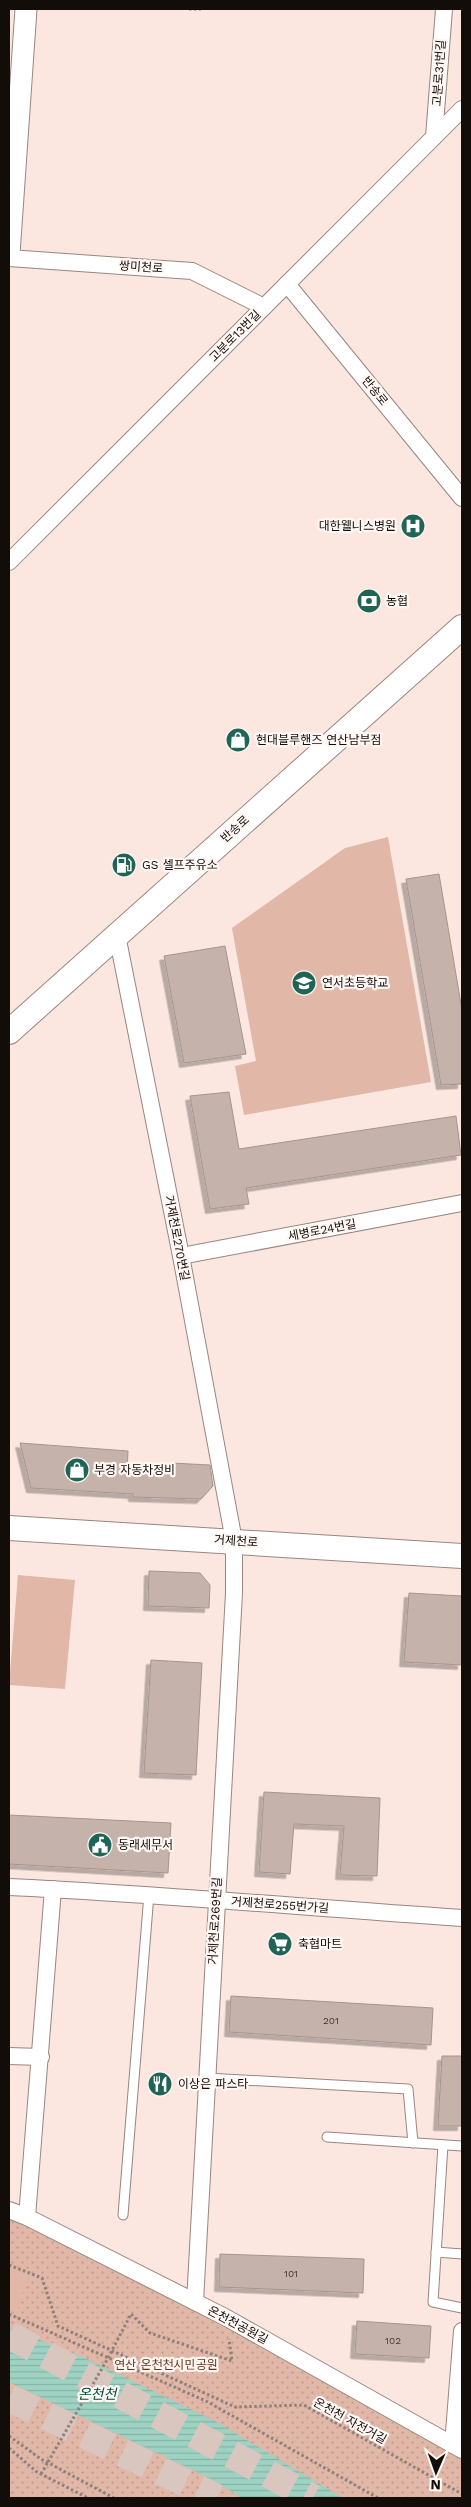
<svg xmlns="http://www.w3.org/2000/svg" width="471" height="2507" font-family="'Work Sans','Noto Sans KR',sans-serif">
  <style>
    .park { fill: url(#park-dots) }
    .pitch { fill: #e1b7a7 }
    .water { fill: url(#water-rules) }
    .building { fill: #c5b2ab; stroke: #a6948c; filter: url(#shadow) }
    .lines { fill: none; stroke-linecap: round; stroke-linejoin: round }
    .trunk-tunnel { stroke: #d8c6bf; stroke-width: 28; stroke-dasharray: 28 14; stroke-linecap: butt }
    .service-casing { stroke: #98867f; stroke-width: 11 }
    .minor-casing { stroke: #98867f; stroke-width: 18 }
    .tertiary-casing { stroke: #98867f; stroke-width: 23 }
    .secondary-casing { stroke: #98867f; stroke-width: 26 }
    .path { stroke: #8e807b; stroke-width: 3; stroke-dasharray: 2.5 2.5; stroke-linecap: butt }
    .service { stroke: #fff; stroke-width: 9 }
    .minor { stroke: #fff; stroke-width: 16 }
    .tertiary { stroke: #fff; stroke-width: 21 }
    .secondary { stroke: #fff; stroke-width: 24 }
    .path-bridge { stroke: #8e807b; stroke-width: 3; stroke-dasharray: 2.5 2.5; stroke-linecap: butt }
    .labels { text-anchor: middle; stroke-width: 4.5; stroke-linejoin: round; paint-order: stroke }
    .number-label { font-size: 10px; fill: #403632 }
    .street-label { font-size: 12px; fill: #130d0a; stroke: #fff7f4 }
    .poi-label { font-size: 12px; fill: #130d0a; stroke: #fff7f4; text-anchor: start }
    .park-label { font-size: 12px; fill: #6c341c; stroke: #fff7f4 }
    .water-label { font-size: 14px; font-style: italic; fill: #004b3d; stroke: #fff7f4 }
  </style>
  <defs>
    <pattern id="park-dots" width="8" height="8" patternUnits="userSpaceOnUse" patternTransform="scale(1.25)"><rect width="8" height="8" fill="#e1b7a7"/><path d="M2 2h.1M6 6h.1" fill="none" stroke="#c09c8e" stroke-width="1.8" stroke-linecap="round"/></pattern>
    <pattern id="water-rules" width="6" height="5" patternUnits="userSpaceOnUse" patternTransform="scale(1.25)"><rect width="6" height="5" fill="#9ed2c3"/><path d="M0 2.5h6" fill="none" stroke="#87b3a6"/></pattern>
    <filter id="shadow"><feDropShadow dx="-4.5" dy="4.5" stdDeviation="0" flood-color="#0004"/></filter>
  </defs>
  <rect width="100%" height="100%" fill="#fbe7df"/>
  <!-- park -->
  <path class="park" d="M9,2215l186,93 267,149v41h-453z"/>
  <!-- pitch -->
  <g class="pitch">
    <path d="M388,837l43,245 -187,33 -9,-49 21,-5 -24,-133 113,-80z"/>
    <path d="M18,1575l57,5 -10,109 -56,-4z"/>
    <path d="M9,2264l21,8 -13,39 -8,-3z"/>
  </g>
  <!-- water -->
  <path class="water" d="M9,2328l72,28 136,66 126,76h-101l-31,-19 -202,-97z"/>
  <!-- building -->
  <g class="building">
    <path d="M439,874l23,136v74l-21,1 -35,-206z"/>
    <path d="M225,946l21,108 -62,9 -20,-107z"/>
    <path d="M229,1092l10,57 217,-33 5,39 -215,33 3,16 -39,5 -20,-113z"/>
    <path d="M20,1443l108,8 -1,22h37l8,-10 38,2 3,21 -12,13 -68,-2v-3l-102,-6z"/>
    <path d="M149,1571l51,2 10,12 -1,23 -61,-2z"/>
    <path d="M409,1593l53,3v69l-58,-3z"/>
    <path d="M151,1660l51,3 -6,112 -52,-2z"/>
    <path d="M264,1792l116,6 -3,78 -37,-1 4,-49 -50,-2 -4,50 -31,-2z"/>
    <path d="M9,1815l162,8 -3,50 -159,-9z"/>
    <path d="M231,1996l202,12 -2,37 -202,-13z"/>
    <path d="M442,2056h20v70h-24z"/>
    <path d="M220,2254l144,5 -1,34 -144,-6z"/>
    <path d="M357,2321l74,5 -2,32 -74,-4z"/>
  </g>
  <g class="lines">
    <!-- trunk-tunnel -->
    <g class="trunk-tunnel">
      <path d="M9,2335l304,163"/>
      <path d="M9,2398l208,100"/>
    </g>
    <defs>
      <g id="service">
        <path d="M207,2078l201,11 5,54"/>
        <path d="M327,2137l135,9"/>
        <path d="M443,2145l-10,157 29,6"/>
        <path d="M123,2215l26,-321"/>
        <path d="M436,2252l26,2"/>
      </g>
      <g id="minor">
        <path d="M434,137l10,-128"/>
        <path d="M9,258l183,13 72,36"/>
        <path d="M287,284l175,214"/>
        <path d="M9,562l453,-453"/>
        <path d="M117,935l64,321 53,285v52l-39,709"/>
        <path d="M181,1256l281,-53"/>
        <path d="M9,1887c151,7 302,21 453,31"/>
        <path d="M9,2056l32,1"/>
        <path d="M9,2210l18,7 198,100 237,133"/>
        <path d="M27,2217l26,-328"/>
        <path d="M453,2445l9,-114"/>
      </g>
      <path id="tertiary" d="M9,254l17,-245"/>
      <g id="secondary">
        <path d="M9,1032l453,-405"/>
        <path d="M9,1528l453,28"/>
      </g>
    </defs>
    <!-- service casing -->
    <use href="#service" class="service-casing"/>
    <!-- minor casing -->
    <use href="#minor" class="minor-casing"/>
    <!-- tertiary casing -->
    <use href="#tertiary" class="tertiary-casing"/>
    <!-- secondary casing -->
    <use href="#secondary" class="secondary-casing"/>
    <!-- path -->
    <g class="path">
      <path d="M189,9h12"/>
      <path d="M9,2265l33,13 16,48 177,81 69,-2 158,89"/>
      <path d="M9,2314l197,87 172,97"/>
      <path d="M108,2358l23,-44 19,19 82,28 -3,-22"/>
      <path d="M9,2436l32,23 73,39"/>
      <path d="M9,2448l28,24 51,26"/>
      <path d="M41,2474l7,-12"/>
    </g>
    <!-- service -->
    <use href="#service" class="service"/>
    <!-- minor -->
    <use href="#minor" class="minor"/>
    <!-- tertiary -->
    <use href="#tertiary" class="tertiary"/>
    <!-- secondary -->
    <use href="#secondary" class="secondary"/>
    <!-- path-bridge -->
    <path class="path-bridge" d="M48,2462l60,-104"/>
  </g>
  <!-- icons -->
  <defs>
    <symbol id="hospital-disc" viewBox="-11 -11 22 22"><circle r="9.5" fill="#206455" stroke="#fff7f4"/><path d="M-5-5h3v3.5h4V-5h3V5h-3V1.5h-4V5h-3Z" fill="#fff"/></symbol>
    <symbol id="bank-disc" viewBox="-11 -11 22 22"><circle r="9.5" fill="#206455" stroke="#fff7f4"/><path d="M-6-4H6V4H-6ZM0-2.3a2.3 2.3 0 1 0 0 4.6a2.3 2.3 0 1 0 0-4.6Z" fill="#fff"/></symbol>
    <symbol id="shop-disc" viewBox="-11 -11 22 22"><circle r="9.5" fill="#206455" stroke="#fff7f4"/><path d="M-5-2.5h2.3a2.7 3.5 0 0 1 5.4 0H5L5.5 6h-11ZM-1.5-2.5h3a1.5 2.3 0 0 0-3 0Z" fill="#fff"/></symbol>
    <symbol id="fuel-disc" viewBox="-11 -11 22 22"><circle r="9.5" fill="#206455" stroke="#fff7f4"/><path d="M-5.5-6h7V0h2V4h1.3V-2.5L3-4.5l.8-.8L6-3V5H2.5V1h-1V6h-7ZM-4.2-4.7v3.2H.2V-4.7Z" fill="#fff"/></symbol>
    <symbol id="school-disc" viewBox="-11 -11 22 22"><circle r="9.5" fill="#206455" stroke="#fff7f4"/><path d="M0-5L7-2L0 1L-7-2ZM-4 1L0 2.5L4 1V4Q0 6-4 4Z" fill="#fff"/></symbol>
    <symbol id="civic-disc" viewBox="-11 -11 22 22"><circle r="9.5" fill="#206455" stroke="#fff7f4"/><path d="M-.6-6.5H3V-4.5H.6V-3L4-1V1h2V6H-6V1h2V-1L-.6-3ZM-1.2 2.5V6h2.4V2.5Z" fill="#fff"/></symbol>
    <symbol id="supermarket-disc" viewBox="-11 -11 22 22"><circle r="9.5" fill="#206455" stroke="#fff7f4"/><path d="M-6-5.5h2.5l.6 2H6L4.5 2H-2.5L-4.4-4H-6ZM-1.5 3.2a1.3 1.3 0 1 0 .1 0ZM3 3.2a1.3 1.3 0 1 0 .1 0Z" fill="#fff"/></symbol>
    <symbol id="restaurant-disc" viewBox="-11 -11 22 22"><circle r="9.5" fill="#206455" stroke="#fff7f4"/><path d="M-5-6h1v4h1v-4h1v4h1v-4h1v5L-1.5 .5V6h-2V.5L-5-1ZM5-6V6H3V1.5H1.5Q1.5-4 5-6Z" fill="#fff"/></symbol>
  </defs>
  <g fill-rule="evenodd">
    <use href="#hospital-disc" x="399" y="512" width="28" height="28"/>
    <use href="#bank-disc" x="355" y="587" width="28" height="28"/>
    <use href="#shop-disc" x="224" y="726" width="28" height="28"/>
    <use href="#fuel-disc" x="110" y="851" width="28" height="28"/>
    <use href="#school-disc" x="290" y="969" width="28" height="28"/>
    <use href="#shop-disc" x="63" y="1456" width="28" height="28"/>
    <use href="#civic-disc" x="86" y="1831" width="28" height="28"/>
    <use href="#supermarket-disc" x="266" y="1930" width="28" height="28"/>
    <use href="#restaurant-disc" x="146" y="2070" width="28" height="28"/>
  </g>
  <g class="labels">
    <!-- number labels -->
    <g class="number-label">
      <text x="331" y="2024">201</text>
      <text x="291" y="2277">101</text>
      <text x="393" y="2344">102</text>
    </g>
    <!-- street labels -->
    <g class="street-label">
      <text transform="translate(439 73) rotate(-86)" y="4">고분로31번길</text>
      <text transform="translate(141 267) rotate(4)" y="4">쌍미천로</text>
      <text transform="translate(235 336) rotate(-45)" y="4">고분로13번길</text>
      <text transform="translate(375 391) rotate(51)" y="4">반송로</text>
      <text transform="translate(235 829) rotate(-42)" y="4">반송로</text>
      <text transform="translate(322 1230) rotate(-11)" y="4">세병로24번길</text>
      <text transform="translate(177 1238) rotate(79)" y="4">거제천로270번길</text>
      <text transform="translate(236 1541) rotate(4)" y="4">거제천로</text>
      <text transform="translate(280 1905) rotate(4)" y="4">거제천로255번가길</text>
      <text transform="translate(215 1921) rotate(-87)" y="4">거제천로269번길</text>
      <text transform="translate(238 2325) rotate(28)" y="4">온천천공원길</text>
      <text transform="translate(350 2421) rotate(29)" y="4">온천천 자전거길</text>
    </g>
    <!-- poi labels -->
    <g class="poi-label">
      <text x="396" y="530" text-anchor="end">대한웰니스병원</text>
      <text x="386" y="605">농협</text>
      <text x="256" y="744">현대블루핸즈 연산남부점</text>
      <text x="142" y="869">GS 셀프주유소</text>
      <text x="322" y="987">연서초등학교</text>
      <text x="94" y="1474">부경 자동차정비</text>
      <text x="118" y="1849">동래세무서</text>
      <text x="298" y="1948">축협마트</text>
      <text x="178" y="2088">이상은 파스타</text>
    </g>
    <!-- park labels -->
    <g class="park-label">
      <text x="166" y="2369">연산 온천천시민공원</text>
    </g>
    <!-- water labels -->
    <g class="water-label">
      <text x="97" y="2399">온천천</text>
    </g>
  </g>
  <!-- border -->
  <rect width="471" height="2507" fill="none" stroke="#130d0a" stroke-width="20"/>
  <!-- north arrow -->
  <g transform="translate(436 2472) rotate(182)" stroke="#fff7f4" stroke-width="4" paint-order="stroke">
  <path d="M0-4L9 19L0 12L-9 19Z" fill="#130d0a"/>
  <text y="-8" font-size="14" font-weight="bold" text-anchor="middle" fill="#130d0a">N</text>
  </g>
</svg>
